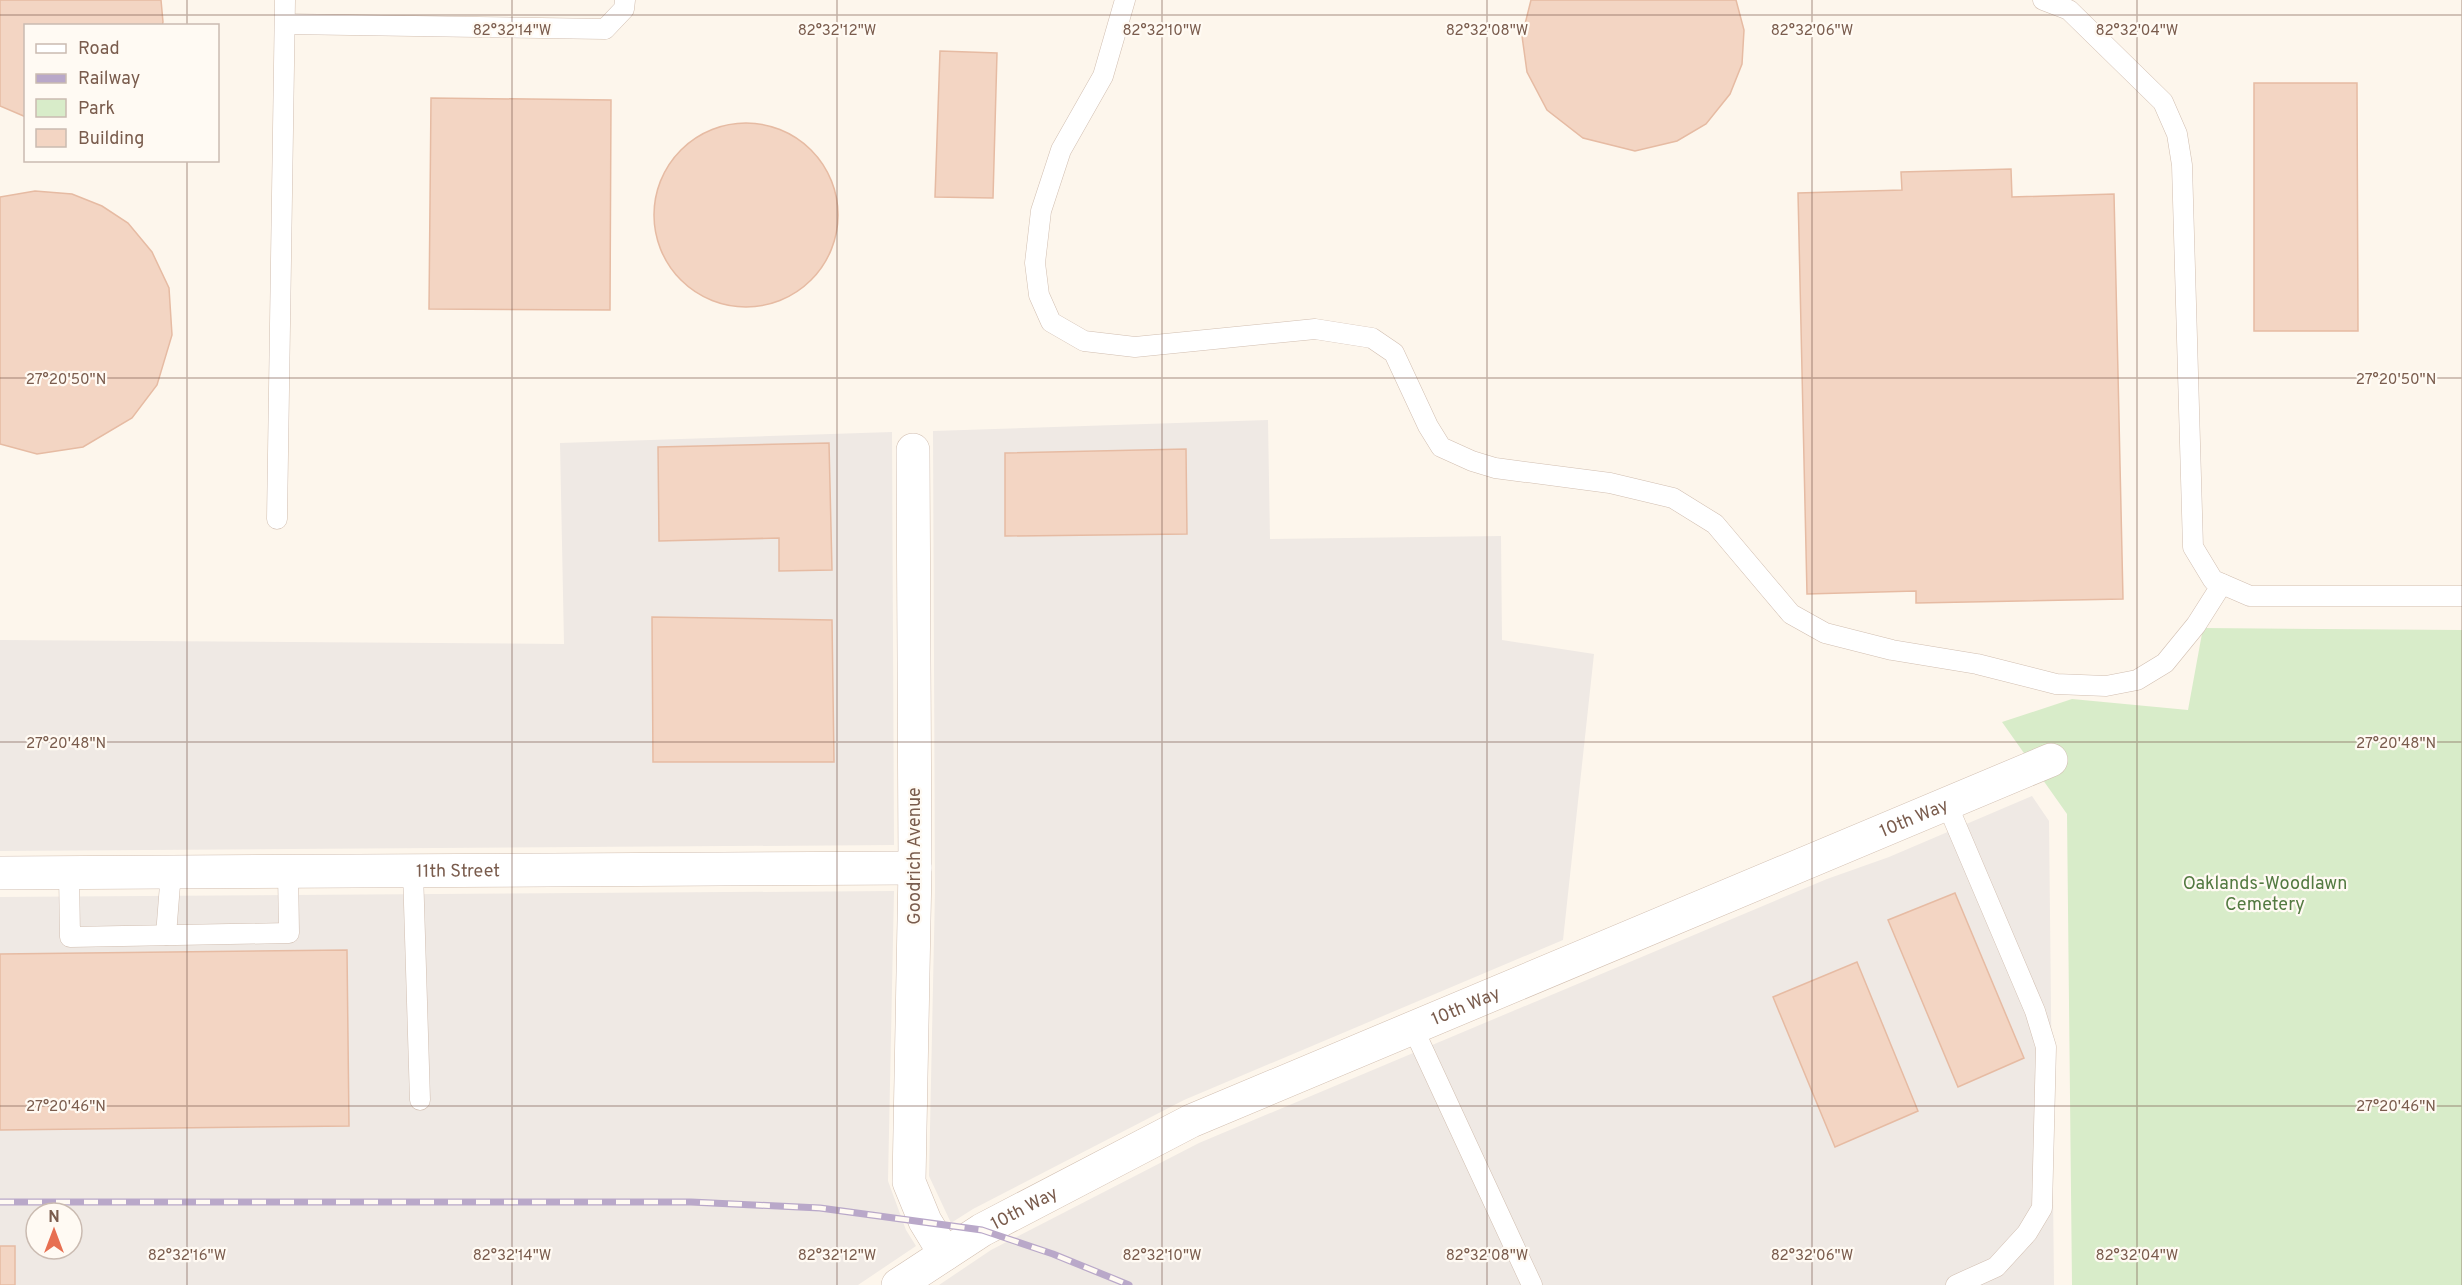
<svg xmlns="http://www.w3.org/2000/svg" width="2462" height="1285" font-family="Overpass,sans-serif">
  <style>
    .industrial { fill: #efe9e4; fill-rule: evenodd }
    .green { fill: #d8ecc9 }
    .building { fill: #f3d5c3; stroke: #e6bba3; stroke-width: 1.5 }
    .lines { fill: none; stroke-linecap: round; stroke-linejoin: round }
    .lane-casing { stroke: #d1beb0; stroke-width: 21 }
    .street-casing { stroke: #d1beb0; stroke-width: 34 }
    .lane { stroke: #fff; stroke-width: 20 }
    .street { stroke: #fff; stroke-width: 33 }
    .rail-casing { stroke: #b9a8c9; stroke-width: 7 }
    .rail { stroke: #fffaf3; stroke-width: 4.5; stroke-dasharray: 14; stroke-linecap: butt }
    .ticks { fill: none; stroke: #7a5c4d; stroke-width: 1.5; stroke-opacity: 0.45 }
    .labels { text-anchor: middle; stroke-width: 4.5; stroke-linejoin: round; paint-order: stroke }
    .street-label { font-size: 18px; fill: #7a5c4d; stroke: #fffaf3 }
    .park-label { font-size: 18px; fill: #537a41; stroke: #fffaf3 }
    .ticks-label { font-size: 15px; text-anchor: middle; fill: #7a5c4d; stroke: #fffaf3; stroke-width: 4.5; stroke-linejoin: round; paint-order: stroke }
  </style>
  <rect width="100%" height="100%" fill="#fdf6ec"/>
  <!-- industrial -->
  <g class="industrial">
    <path d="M1268,420l2,119 231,-3 1,104 92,14 -31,286 -379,160 -211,109 -22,14 -22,-47 6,-285 -2,-460z"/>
    <path d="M892,432l2,413 -894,6v-211l564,4 -4,-201z"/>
    <path d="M2032,796l17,25 5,464h-1115l52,-35 208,-107 628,-264 62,-22z"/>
    <path d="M894,891l-6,290 18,49 10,16 -58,39h-858v-388zM36,1213h36v36h-36z"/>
  </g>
  <!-- green -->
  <path class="green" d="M2203,628l259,2v655h-390l-5,-471 -65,-92 70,-23 116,11z"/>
  <!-- building -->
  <g class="building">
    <path d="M0,0h161l2,22 -1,4h-136v91l-26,-11z"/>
    <path d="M1531,0h205l8,30 -2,34 -12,30 -24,30 -29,17 -42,10 -52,-13 -36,-28 -20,-38 -5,-36z"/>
    <path d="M940,51l57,2 -4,145 -58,-1z"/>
    <path d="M2254,83h103l1,248h-104z"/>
    <path d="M431,98l180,2 -1,210 -181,-1z"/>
    <circle cx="746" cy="215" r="92"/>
    <path d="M2011,169l1,28 102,-3 9,405 -207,4v-12l-109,3 -9,-401 104,-3 -1,-18z"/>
    <path d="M35,191l37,3 30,12 26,17 24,29 17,36 3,47 -15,50 -25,33 -49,29 -46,7 -37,-10v-247z"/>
    <path d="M829,443l3,127 -53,1v-33l-120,3 -1,-94z"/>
    <path d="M1186,449l1,85 -182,2v-83z"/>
    <path d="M652,617l180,3 2,142h-181z"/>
    <path d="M1955,893l69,165 -66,29 -70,-167z"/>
    <path d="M347,950l2,176 -349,4v-176z"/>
    <path d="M1857,962l61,149 -83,36 -62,-150z"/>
    <rect x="0" y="1246" width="15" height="39"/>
  </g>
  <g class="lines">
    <defs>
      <g id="lane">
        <path d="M1125,0l-22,76 -42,74 -20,61 -6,52 4,32 12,27 33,19 51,6 180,-18 57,9 22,15 34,73 13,21 31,14 23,7 115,15 63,15 42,26 76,90 34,19 67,17 85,14 79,20 50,2 31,-6 28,-17 31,-38 26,-41"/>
        <path d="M2043,0l26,10 94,92 14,32 5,31 11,382 20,33 37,16h212"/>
        <path d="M286,24l319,5 19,-20 1,-9"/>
        <path d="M277,519l8,-519"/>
        <path d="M1947,804l88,207 11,36 -4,161 -15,25 -31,34 -40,18"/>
        <path d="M413,871l7,229"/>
        <path d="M69,873l1,64 219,-4 -1,-61"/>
        <path d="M166,935l5,-63"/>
        <path d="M1413,1028l119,257"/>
      </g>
      <g id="street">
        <path d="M913,450l2,418 -6,314 16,39 20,33"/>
        <path id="s1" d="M0,873l915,-5"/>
        <path id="s2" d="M898,1285l84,-55 209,-109 860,-361"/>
      </g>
    </defs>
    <!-- lane casing -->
    <use href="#lane" class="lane-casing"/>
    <!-- street casing -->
    <use href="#street" class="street-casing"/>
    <!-- lane -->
    <use href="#lane" class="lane"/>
    <!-- street -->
    <use href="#street" class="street"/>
    <defs>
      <path id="rail" d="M0,1202h691l129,6 162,22 71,24 76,31"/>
    </defs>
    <!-- rail casing -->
    <use href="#rail" class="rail-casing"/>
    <!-- rail -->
    <use href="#rail" class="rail"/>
  </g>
  <!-- ticks -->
  <path class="ticks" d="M187,0v26M512,0v1285M837,0v1285M1162,0v1285M1487,0v1285M1812,0v1285M2137,0v1285M2462,0v1285M0,15h2462M187,160v1125M0,378h2462M0,742h2462M0,1106h2462"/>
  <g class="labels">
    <!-- street labels -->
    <g class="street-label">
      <text dy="6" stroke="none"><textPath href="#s2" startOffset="1120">10th Way</textPath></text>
      <text transform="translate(914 856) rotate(-90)" y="6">Goodrich Avenue</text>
      <text dy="6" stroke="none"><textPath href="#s1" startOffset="458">11th Street</textPath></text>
      <text dy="6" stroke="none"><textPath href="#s2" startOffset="634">10th Way</textPath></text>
      <text dy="6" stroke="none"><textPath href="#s2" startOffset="148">10th Way</textPath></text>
    </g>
    <!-- park labels -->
    <g class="park-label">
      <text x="2265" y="889">Oaklands-Woodlawn<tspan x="2265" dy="21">Cemetery</tspan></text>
    </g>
  </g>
  <g class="ticks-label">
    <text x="512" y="35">82°32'14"W</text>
    <text x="837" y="35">82°32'12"W</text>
    <text x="1162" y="35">82°32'10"W</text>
    <text x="1487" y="35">82°32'08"W</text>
    <text x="1812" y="35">82°32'06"W</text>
    <text x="2137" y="35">82°32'04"W</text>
    <text x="66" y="384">27°20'50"N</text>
    <text x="2396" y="384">27°20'50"N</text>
    <text x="66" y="748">27°20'48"N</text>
    <text x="2396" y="748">27°20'48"N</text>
    <text x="66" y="1111">27°20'46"N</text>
    <text x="2396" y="1111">27°20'46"N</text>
    <text x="187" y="1260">82°32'16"W</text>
    <text x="512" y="1260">82°32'14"W</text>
    <text x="837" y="1260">82°32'12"W</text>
    <text x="1162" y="1260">82°32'10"W</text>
    <text x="1487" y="1260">82°32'08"W</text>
    <text x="1812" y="1260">82°32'06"W</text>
    <text x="2137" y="1260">82°32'04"W</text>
  </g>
  <!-- legend -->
  <rect x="24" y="24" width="195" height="138" fill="#fffaf3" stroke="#cabbb1" stroke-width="1.5"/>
  <rect x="36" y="44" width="30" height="9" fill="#ffffff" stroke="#cabbb1" stroke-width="1.5"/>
  <text x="78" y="54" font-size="18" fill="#7a5c4d">Road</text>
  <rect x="36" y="74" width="30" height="9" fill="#b9a8c9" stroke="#cabbb1" stroke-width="1.5"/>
  <text x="78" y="84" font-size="18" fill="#7a5c4d">Railway</text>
  <rect x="36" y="99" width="30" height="18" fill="#d8ecc9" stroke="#cabbb1" stroke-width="1.5"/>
  <text x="78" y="114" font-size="18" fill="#7a5c4d">Park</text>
  <rect x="36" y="129" width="30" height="18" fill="#f3d5c3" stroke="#cabbb1" stroke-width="1.5"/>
  <text x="78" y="144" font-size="18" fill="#7a5c4d">Building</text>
  <!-- north arrow -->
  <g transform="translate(54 1231)"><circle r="28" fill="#fffaf3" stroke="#cabbb1" stroke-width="1.5"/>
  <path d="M0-4.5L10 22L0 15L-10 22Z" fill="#e76f51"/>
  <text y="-9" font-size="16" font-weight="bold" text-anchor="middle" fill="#7a5c4d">N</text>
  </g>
</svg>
